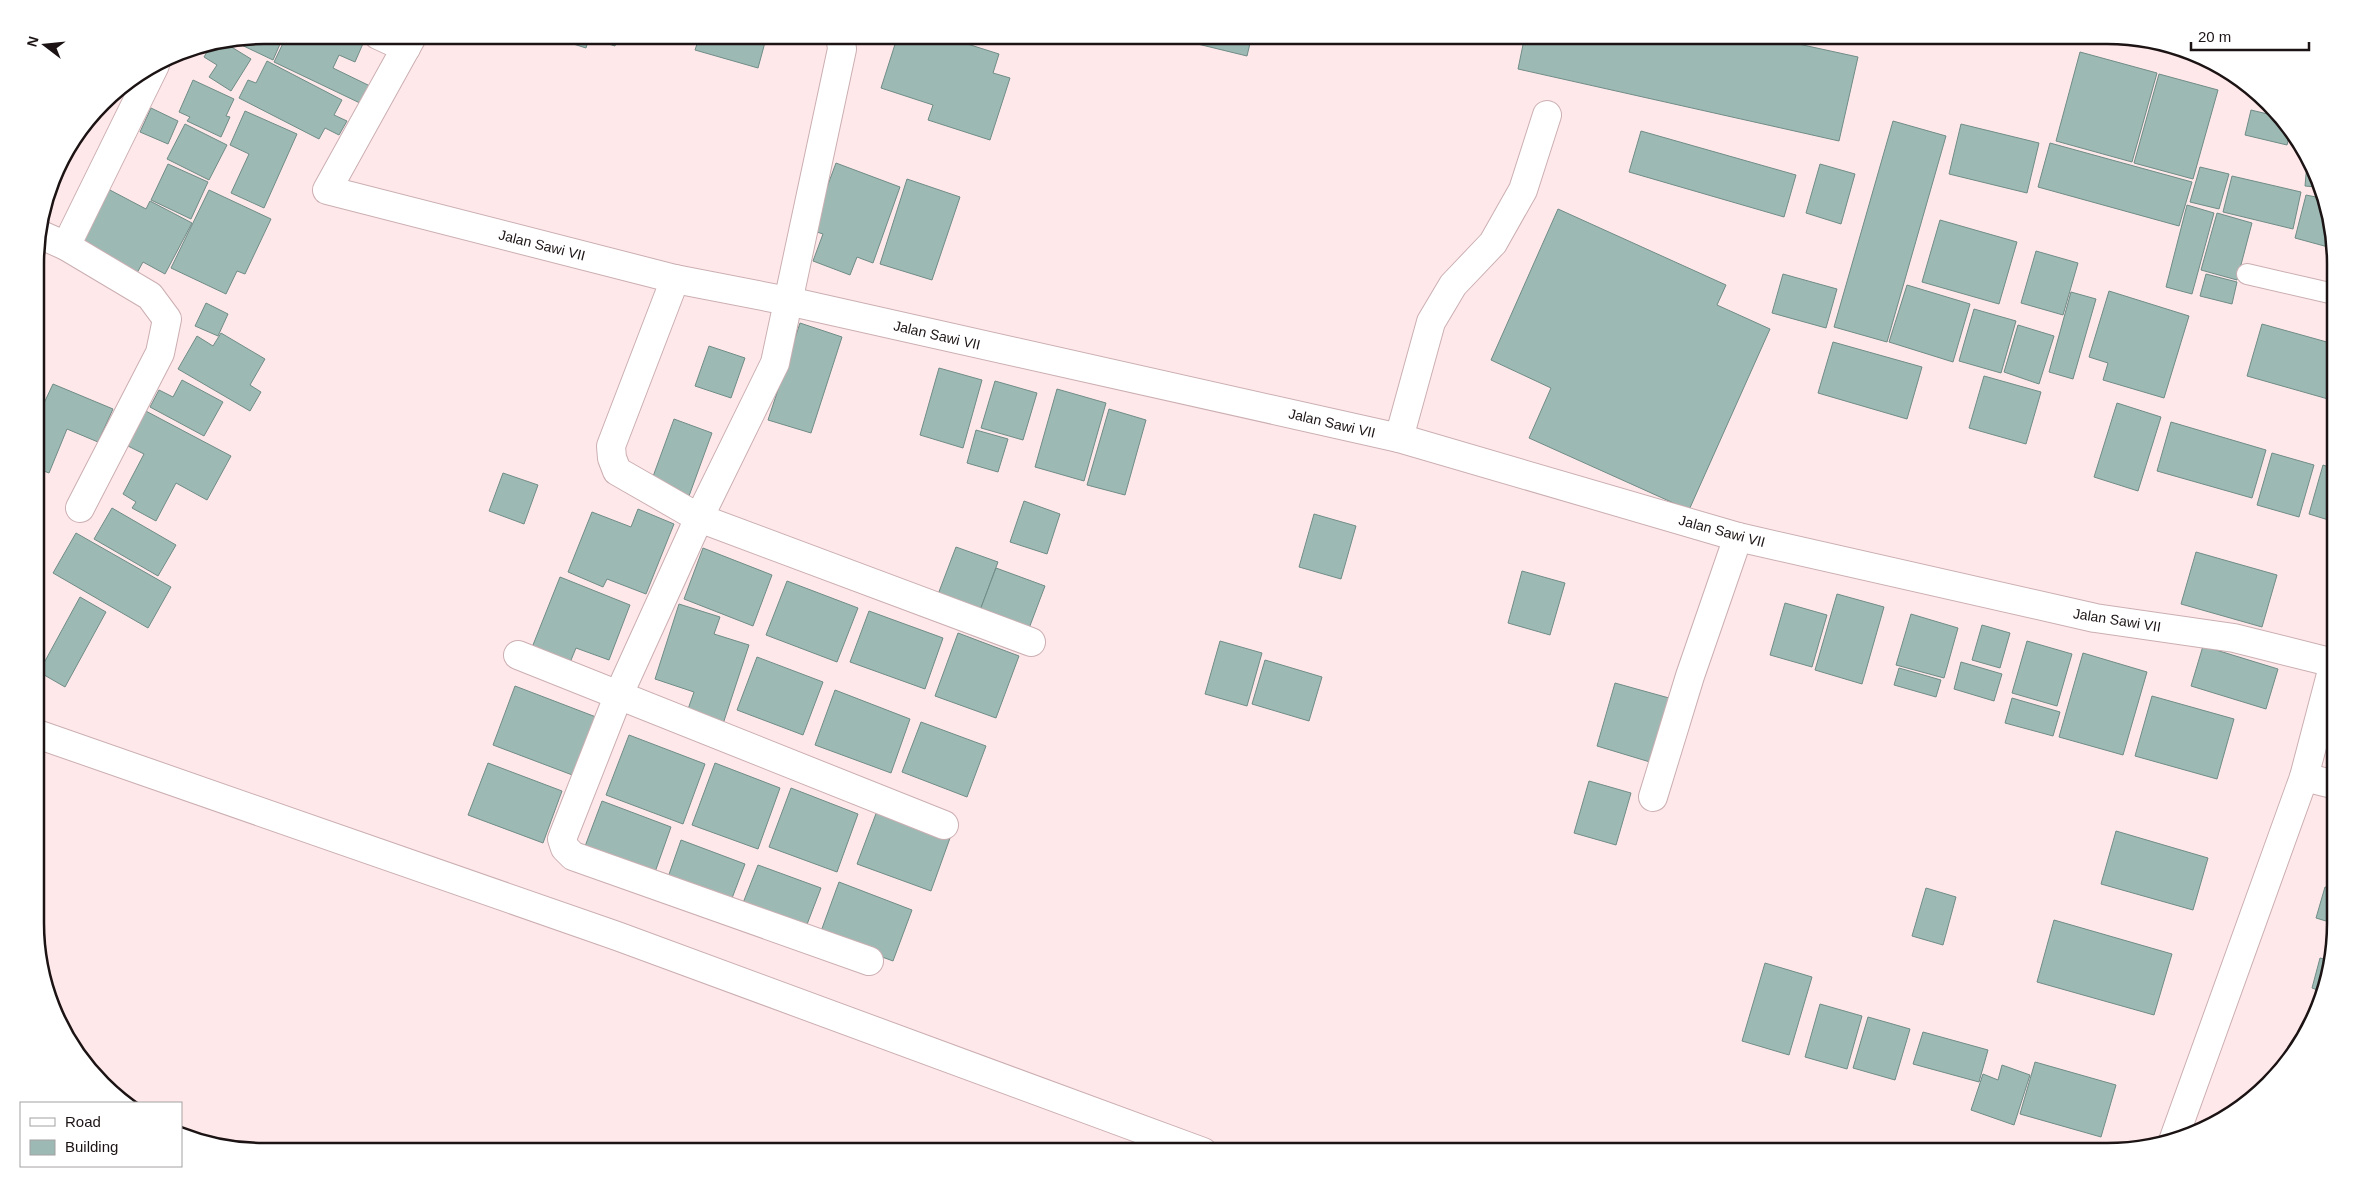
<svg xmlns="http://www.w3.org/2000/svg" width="2371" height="1187" font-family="Arial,sans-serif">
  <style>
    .building { fill: #9cb9b4; stroke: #708c87 }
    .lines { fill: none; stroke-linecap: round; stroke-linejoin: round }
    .lane-casing { stroke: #cbafb2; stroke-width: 22 }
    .street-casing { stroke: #cbafb2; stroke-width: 30 }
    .lane { stroke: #fff; stroke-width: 20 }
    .street { stroke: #fff; stroke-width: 28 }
    .labels { text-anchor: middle; stroke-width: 4; stroke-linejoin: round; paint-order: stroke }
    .street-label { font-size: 14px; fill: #1c1314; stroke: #fff }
    .rim { fill: none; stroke: #1c1314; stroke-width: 2.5 }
  </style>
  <rect width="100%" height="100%" fill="#ffe8ea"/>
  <!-- building -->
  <g class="building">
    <path d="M264,35h20l-11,25 -40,-19z"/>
    <path d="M287,35h70l8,4 -10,23 -16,-7 -6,13 37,18 -8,18 -88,-42z"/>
    <path d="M569,35h49l-3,11 -26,-8 -3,10 -19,-6z"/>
    <path d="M700,35h67l-9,33 -63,-18z"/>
    <path d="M898,35h41l60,19 -6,19 17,5 -20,62 -62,-20 5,-15 -52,-17z"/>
    <path d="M1174,35h78l-5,21 -74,-18z"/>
    <path d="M1525,35h232l101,22 -19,84 -321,-72z"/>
    <path d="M225,43l26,16 -20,32 -22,-14 8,-12 -13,-8 7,-12z"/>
    <path d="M2080,52l77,21 -25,89 -76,-21z"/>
    <path d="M267,61l75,39 -8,15 13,6 -8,14 -14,-7 -6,11 -80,-41 9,-18 8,3z"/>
    <path d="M2159,74l59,16 -25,89 -59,-16z"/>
    <path d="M193,80l41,19 -8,17 4,1 -9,20 -34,-16 3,-4 -11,-5z"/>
    <path d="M151,108l27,13 -10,23 -28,-12z"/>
    <path d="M2251,110l29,7 11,12 -4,16 -42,-10z"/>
    <path d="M245,111l52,23 -33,74 -33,-15 18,-39 -19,-9z"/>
    <path d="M1893,121l53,15 -59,206 -53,-15z"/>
    <path d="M185,124l42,21 -18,35 -42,-21z"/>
    <path d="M1961,124l78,19 -12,50 -78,-19z"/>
    <path d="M1641,131l155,44 -12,42 -155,-45z"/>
    <path d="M2050,143l142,39 -13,44 -141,-39z"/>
    <path d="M836,163l64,24 -27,76 -16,-6 -7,18 -37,-14 10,-27 -12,-4z"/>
    <path d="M2307,163l9,24 -11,-1z"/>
    <path d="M168,164l40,18 -17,37 -40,-19z"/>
    <path d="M1820,164l35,10 -14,50 -35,-11z"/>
    <path d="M2200,167l29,7 -10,35 -29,-7z"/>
    <path d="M2232,176l69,16 -8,37 -70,-17z"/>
    <path d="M907,179l53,18 -28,83 -52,-16z"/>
    <path d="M108,189l38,20 4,-8 42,22 -27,51 -22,-12 -6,11 -56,-29z"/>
    <path d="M209,190l62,29 -26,55 -8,-3 -11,23 -55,-26z"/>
    <path d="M2306,195l15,3 11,32 -4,17 -33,-9z"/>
    <path d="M2187,205l27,8 -22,81 -26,-7z"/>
    <path d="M1558,209l168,76 -9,20 53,24 -81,181 -160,-72 22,-50 -60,-28z"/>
    <path d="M2217,213l35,10 -15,57 -36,-10z"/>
    <path d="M1940,220l77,22 -18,62 -77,-22z"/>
    <path d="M2036,251l42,12 -15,52 -42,-12z"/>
    <path d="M1783,274l54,15 -11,39 -54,-15z"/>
    <path d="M2206,274l31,8 -5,22 -32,-8z"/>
    <path d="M1907,285l63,19 -17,58 -64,-20z"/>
    <path d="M2109,291l80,25 -25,82 -61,-18 5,-17 -19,-6z"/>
    <path d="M2071,292l25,7 -23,80 -24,-7z"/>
    <path d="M206,303l22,11 -10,22 -23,-10z"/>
    <path d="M1974,309l42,12 -15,52 -42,-12z"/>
    <path d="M800,323l42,14 -31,96 -43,-13z"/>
    <path d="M2262,324l72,20 1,57 -88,-25z"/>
    <path d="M2018,325l36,11 -15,48 -35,-12z"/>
    <path d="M221,333l44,26 -15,26 11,7 -11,19 -72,-42 19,-33 16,10z"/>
    <path d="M1833,342l89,25 -15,52 -89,-26z"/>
    <path d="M709,346l36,12 -14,40 -36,-12z"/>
    <path d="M939,368l43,12 -19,68 -43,-13z"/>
    <path d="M1984,376l57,16 -15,52 -57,-16z"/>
    <path d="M182,380l41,22 -19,34 -54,-29 9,-17 14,7z"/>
    <path d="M995,381l42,12 -14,47 -42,-12z"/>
    <path d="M53,384l60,25 -15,33 -31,-13 -18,44 -13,-5v-48z"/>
    <path d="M1057,389l49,14 -22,78 -49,-14z"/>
    <path d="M2117,403l44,14 -23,74 -44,-14z"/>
    <path d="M142,409l89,47 -24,44 -31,-17 -20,38 -24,-13 4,-6 -13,-8 21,-40 -20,-10z"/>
    <path d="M1109,409l37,11 -21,75 -38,-10z"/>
    <path d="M674,419l38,14 -23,63 -38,-14z"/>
    <path d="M2171,422l95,28 -14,48 -95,-27z"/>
    <path d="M976,430l32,9 -10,33 -31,-9z"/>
    <path d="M2272,453l42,12 -15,52 -42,-12z"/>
    <path d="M2323,465l12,4v53l-26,-8z"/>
    <path d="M503,473l35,12 -14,39 -35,-13z"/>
    <path d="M1024,501l36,13 -13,40 -37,-12z"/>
    <path d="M112,508l64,37 -18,31 -64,-37z"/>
    <path d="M638,509l36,15 -28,70 -39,-15 -4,8 -35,-15 24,-60 39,15z"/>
    <path d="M1314,514l42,12 -15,53 -42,-12z"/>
    <path d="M76,533l95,54 -23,41 -95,-55z"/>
    <path d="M956,547l42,15 -19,51 -42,-16z"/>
    <path d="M703,548l69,27 -19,51 -69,-27z"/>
    <path d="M2196,552l81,23 -15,52 -81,-23z"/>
    <path d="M996,568l49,18 -17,45 -49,-18z"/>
    <path d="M1522,571l43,12 -15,52 -42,-12z"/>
    <path d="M560,577l70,28 -21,55 -33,-12 -7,17 -38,-15z"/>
    <path d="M787,581l71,27 -21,54 -71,-27z"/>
    <path d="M1837,594l47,13 -22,77 -47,-14z"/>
    <path d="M80,597l26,15 -41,75 -26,-15z"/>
    <path d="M1785,603l42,12 -15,52 -42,-12z"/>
    <path d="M679,604l41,13 -6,17 35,11 -26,79 -36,-12 7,-20 -39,-13z"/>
    <path d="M869,611l74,27 -18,51 -75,-27z"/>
    <path d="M1911,614l47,14 -14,50 -48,-13z"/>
    <path d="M1982,625l28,8 -10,35 -28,-8z"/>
    <path d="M958,633l61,23 -23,62 -61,-22z"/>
    <path d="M1220,641l42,12 -15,53 -42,-12z"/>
    <path d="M2027,641l45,13 -15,52 -45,-13z"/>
    <path d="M2203,646l75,23 -12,40 -75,-23z"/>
    <path d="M2083,653l64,19 -24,83 -64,-18z"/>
    <path d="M757,657l66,25 -20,53 -66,-25z"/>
    <path d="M1265,660l57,17 -13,44 -57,-17z"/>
    <path d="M1961,662l41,12 -8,27 -40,-12z"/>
    <path d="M1899,668l42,12 -5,17 -42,-12z"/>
    <path d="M1615,683l54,15 -19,64 -53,-16z"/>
    <path d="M515,686l81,31 -21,59 -82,-31z"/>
    <path d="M835,690l75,29 -19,54 -76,-28z"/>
    <path d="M2152,696l82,23 -17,60 -82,-23z"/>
    <path d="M2012,698l48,14 -7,24 -48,-13z"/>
    <path d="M921,722l65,24 -19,51 -65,-25z"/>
    <path d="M629,735l76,29 -22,60 -77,-29z"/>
    <path d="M488,763l74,28 -19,52 -75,-28z"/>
    <path d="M715,763l65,25 -22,61 -66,-24z"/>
    <path d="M1589,781l42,12 -15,52 -42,-12z"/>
    <path d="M791,788l67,26 -21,58 -68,-25z"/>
    <path d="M602,801l69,26 -17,48 -70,-26z"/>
    <path d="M877,811l73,27 -19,53 -74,-27z"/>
    <path d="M2116,831l92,27 -15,52 -92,-26z"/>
    <path d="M681,840l64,24 -16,42 -63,-23z"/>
    <path d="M758,865l63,23 -15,39 -63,-24z"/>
    <path d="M839,882l73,28 -19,51 -73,-27z"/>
    <path d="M2325,887l11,3v34l-20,-6z"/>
    <path d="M1926,888l30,9 -13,48 -31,-9z"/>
    <path d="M2054,920l118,34 -18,61 -117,-33z"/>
    <path d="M2320,958l8,2 -8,31 -8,-3z"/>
    <path d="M1765,963l47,14 -23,78 -47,-14z"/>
    <path d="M1820,1004l42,12 -15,53 -42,-12z"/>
    <path d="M1868,1017l42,12 -15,51 -42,-12z"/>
    <path d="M1923,1032l65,18 -9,32 -66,-18z"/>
    <path d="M2035,1062l81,23 -15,52 -81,-23z"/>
    <path d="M2002,1065l28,10 -16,50 -43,-15 12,-36 15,6z"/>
  </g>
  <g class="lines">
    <defs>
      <path id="lane" d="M2247,274l87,20"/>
      <g id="street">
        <path d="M378,35l28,13"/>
        <path d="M413,35l-86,155 348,89 113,22 611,137 339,99 357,81 139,20 100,25"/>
        <path d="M840,35l2,14 -67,314 -76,155 -80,176 -57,145 3,9 8,8 296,105"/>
        <path d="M39,234l27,12 84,50 17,23 -7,34 -80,155"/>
        <path d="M66,246l89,-181"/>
        <path d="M675,279l-64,167 1,12 5,13 82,47 332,124"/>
        <path d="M1399,438l32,-116 22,-37 40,-42 30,-53 24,-75"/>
        <path d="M518,655l426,170"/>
        <path d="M37,734l580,202 586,216"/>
        <path d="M2304,777l32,8"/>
        <path d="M1653,797l37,-121 48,-139"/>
        <path d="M2173,1141l131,-364 31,-118"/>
      </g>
    </defs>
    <!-- lane casing -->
    <use href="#lane" class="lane-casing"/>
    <!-- street casing -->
    <use href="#street" class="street-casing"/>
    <!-- lane -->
    <use href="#lane" class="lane"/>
    <!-- street -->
    <use href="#street" class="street"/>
  </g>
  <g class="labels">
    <!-- street labels -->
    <g class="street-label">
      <text transform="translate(542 245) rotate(14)" y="5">Jalan Sawi VII</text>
      <text transform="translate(937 335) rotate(13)" y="5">Jalan Sawi VII</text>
      <text transform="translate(1332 423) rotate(13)" y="5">Jalan Sawi VII</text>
      <text transform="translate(1722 531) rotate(15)" y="5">Jalan Sawi VII</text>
      <text transform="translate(2117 620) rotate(9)" y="5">Jalan Sawi VII</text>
    </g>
  </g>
  <!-- crop -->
  <path d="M0 0H2371V1187H0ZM264 44H2107A220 220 0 0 1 2327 264V923A220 220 0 0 1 2107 1143H264A220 220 0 0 1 44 923V264A220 220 0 0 1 264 44Z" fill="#fff" fill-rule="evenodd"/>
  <path class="rim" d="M264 44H2107A220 220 0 0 1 2327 264V923A220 220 0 0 1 2107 1143H264A220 220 0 0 1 44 923V264A220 220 0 0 1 264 44Z"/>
  <!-- legend -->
  <rect x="20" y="1102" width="162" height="65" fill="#ffffff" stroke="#a4a1a1"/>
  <rect x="30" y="1118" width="25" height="8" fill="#ffffff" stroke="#a4a1a1"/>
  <text x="65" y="1127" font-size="15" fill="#1c1314">Road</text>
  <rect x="30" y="1140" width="25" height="15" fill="#9cb9b4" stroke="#a4a1a1"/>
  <text x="65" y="1152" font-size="15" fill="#1c1314">Building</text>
  <!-- north arrow -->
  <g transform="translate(45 45) rotate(286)" stroke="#ffffff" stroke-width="4" paint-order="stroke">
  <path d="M0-4L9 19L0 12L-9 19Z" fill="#1c1314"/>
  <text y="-8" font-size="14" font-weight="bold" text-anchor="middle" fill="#1c1314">N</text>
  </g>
  <!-- scale -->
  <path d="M2191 42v8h118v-8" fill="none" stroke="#1c1314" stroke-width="2.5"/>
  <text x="2198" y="42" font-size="15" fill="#1c1314" stroke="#ffffff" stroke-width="4" paint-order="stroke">20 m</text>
</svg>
